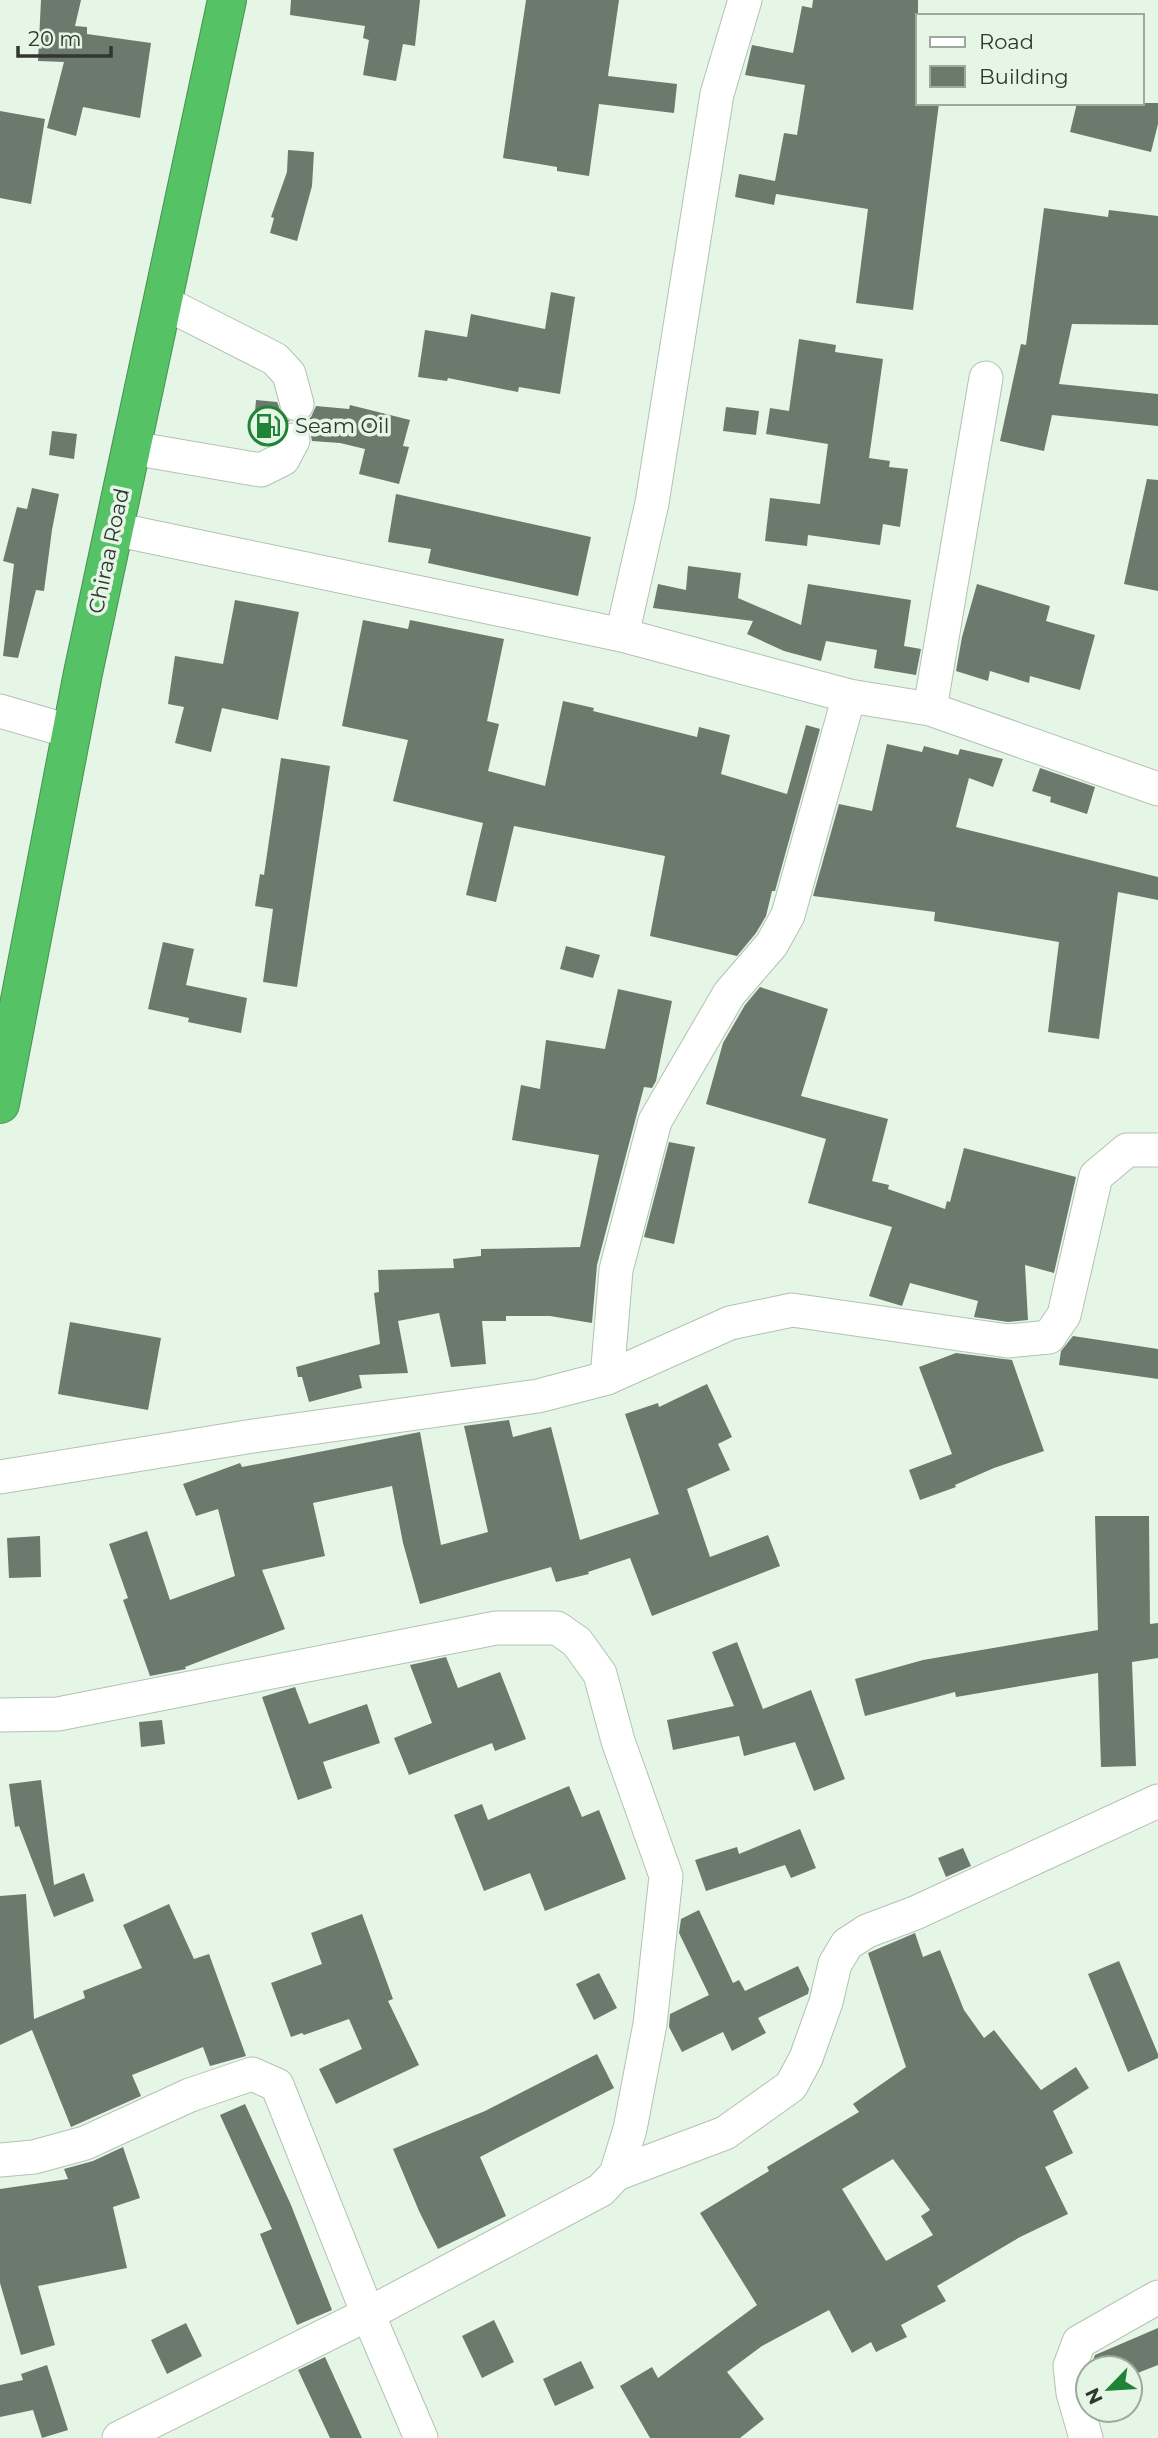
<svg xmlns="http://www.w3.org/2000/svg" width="1158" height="2438" font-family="Montserrat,sans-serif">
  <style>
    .building { fill: #6c7a6d; fill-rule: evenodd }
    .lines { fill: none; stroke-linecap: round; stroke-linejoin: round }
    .minor-casing { stroke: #b2c2b3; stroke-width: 35 }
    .highway-casing { stroke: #489153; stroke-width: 40 }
    .minor { stroke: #fff; stroke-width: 33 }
    .highway { stroke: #55c266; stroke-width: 38 }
    .labels { text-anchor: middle; stroke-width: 7; stroke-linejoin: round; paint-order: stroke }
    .poi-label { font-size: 21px; fill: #303630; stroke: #e5f5e6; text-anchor: start }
    .street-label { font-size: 21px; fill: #303630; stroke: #e5f5e6 }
  </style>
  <rect width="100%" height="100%" fill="#e5f5e6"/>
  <!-- building -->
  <g class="building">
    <path d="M41,0h40l-6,26 12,1v7l64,9 -11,75 -57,-11 -7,29 -29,-8 17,-66 -26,-1z"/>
    <path d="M291,0h129l-5,46 -12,-2 -7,37 -33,-6 6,-35 -6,-2 2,-12 -75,-11z"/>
    <path d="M526,0h93l-11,76 69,8 -3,29 -75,-9 -10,72 -32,-5v-4l-54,-9z"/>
    <path d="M813,0h105v103h21l-26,207 -57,-7 12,-94 -92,-15 -2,11 -39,-8 4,-23 36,7 9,-48 13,2 8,-50 -60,-10 7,-30 41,8 9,-47 10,2z"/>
    <path d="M1077,103h81v21l-7,28 -81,-20z"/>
    <path d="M0,111l45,8 -14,85 -31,-6z"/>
    <path d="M288,150l26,2 -2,34 -15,55 -27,-8 4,-15 -3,-1 16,-45z"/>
    <path d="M1044,208l64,9 1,-7 49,6v109l-86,-1 -13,60 99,10v32l-106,-11 -8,36 -44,-10 21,-97 5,1z"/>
    <path d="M551,292l24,5 -15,97 -41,-7 -1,5 -70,-14 -1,3 -29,-4 7,-47 42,7 4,-23 74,15z"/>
    <path d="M799,339l37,6 -1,7 48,7 -14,99 21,3 -1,6 19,2 -8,58 -17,-3 -3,21 -72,-10 -1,11 -42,-5 5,-43 50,6 8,-60 -62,-10 4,-26 19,3z"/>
    <path d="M256,400l21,2 6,15 7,4 -8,3 -10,14 -19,-2z"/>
    <path d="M350,405l60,15 -7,26 6,1 -10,37 -40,-10 6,-25 -25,-6 -28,-2 -2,-11 -9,-7 10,-6 5,-11 33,3z"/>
    <path d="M726,407l33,4 -3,24 -33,-4z"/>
    <path d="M52,431l25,3 -3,25 -25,-4z"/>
    <path d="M1147,479l11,1v111l-34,-7z"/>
    <path d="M32,488l27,6 -7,36 -8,61 -8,-1 -18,68 -15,-2 11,-92 -11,-3 14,-54 10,2z"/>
    <path d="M396,494l195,43 -13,59 -150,-33 3,-14 -43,-7z"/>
    <path d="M688,566l53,7 -3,25 63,27 7,-41 103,16 -7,46 17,3 -5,26 -42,-7 3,-18 -51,-9 -5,20 -37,-10 -37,-17 6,-13 -100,-13 5,-24 28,6z"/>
    <path d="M977,584l73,22 -4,15 49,14 -15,55 -50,-14 -1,7 -39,-12 -2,10 -32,-10 6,-34z"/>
    <path d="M235,600l64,12 -21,108 -56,-12 -11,44 -36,-9 9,-36 -16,-3 7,-48 48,8z"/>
    <path d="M363,620l45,9 2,-9 94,19 -17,82 12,3 -11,47 57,15 18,-85 31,7 -1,3 104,26 2,-10 31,8 -9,39 66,20 19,-69 14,4 -45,162h-3l-6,25 -10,17 -19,23 -87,-20 15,-80 -151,-30 -18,76 -30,-7 17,-72 -90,-22 15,-61 -66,-14z"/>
    <path d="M887,744l35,8 2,-6 34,9 2,-6 43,10 -10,28 -24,-9 -13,49 202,50v23l-40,-8 -19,147 -51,-7 11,-90 -125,-21 1,-9 -122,-16 26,-92 33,7z"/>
    <path d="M281,758l49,8 -33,221 -34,-5 10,-73 -18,-3 5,-32 4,1z"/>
    <path d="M1040,768l55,19 -8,27 -37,-12 1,-5 -19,-6z"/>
    <path d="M163,942l31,7 -8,36 61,13 -6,35 -53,-11 1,-4 -41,-9z"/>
    <path d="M566,946l34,9 -7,23 -33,-9z"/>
    <path d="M760,987l68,22 -27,87 87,23 -16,62 17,4 -1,4 57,20 2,-8 3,1 14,-54 112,29 -22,96 -29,-8 3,55 -20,2 -34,-5 4,-16 -68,-18 -8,23 -33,-10 23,-69 -84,-24 18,-64 -120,-35 17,-61 22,-38z"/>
    <path d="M618,989l54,12 -16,80 -4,7 -8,-1 -47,178 -5,58 -42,-7h-44v5h-24l4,43 -35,3 -12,-54 -41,8 10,52 -49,2 3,13 -53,14 -7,-25h-4l-2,-10 84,-23 -6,-51 5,-1 -1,-22 76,-2 -1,-9 28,-3v-7l99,-2 19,-92 -87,-15 9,-55 19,4 6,-49 59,9z"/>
    <path d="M669,1142l26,5 -21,97 -30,-7z"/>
    <path d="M70,1322l91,16 -13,72 -90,-16z"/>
    <path d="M1073,1336l85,13v30l-99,-14 2,-14z"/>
    <path d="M956,1353l56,7 32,91 -50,17 -39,17 1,2 -36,13 -11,-30 43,-16 -33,-87z"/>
    <path d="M707,1384l25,53 -14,7 12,26 -43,19 23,68 58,-22 12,31 -128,50 -22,-58 -42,14 1,2 -33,8 -5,-15 -131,37 -17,-61 -11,-57 -79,17 12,53 -63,14 23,59 -100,38 1,2 -36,7 -27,-76 5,-2 -19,-54 38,-13 23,69 65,-24 -17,-67 -22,7 -13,-32 57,-21 2,4 178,-35 21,113 47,-13 -24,-106 45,-6 4,17 38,-10 29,113 79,-26 -34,-100 33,-11 1,4z"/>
    <path d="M1095,1516h54l1,108 8,-1v35l-26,4 4,104 -35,1 -3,-94 -142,24 -1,-5 -90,24 -10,-37 68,-19 175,-30z"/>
    <path d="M40,1536l1,41 -32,1 -2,-40z"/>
    <path d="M737,1642l26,67 48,-19 34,89 -31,12 -19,-49 -51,14 -5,-20 -66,14 -6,-30 67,-14 -22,-54z"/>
    <path d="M446,1657l12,31 42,-16 26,67 -31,12 -3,-8 -83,32 -15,-37 38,-15 -22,-58z"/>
    <path d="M295,1687l14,37 58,-20 13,39 -57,19 9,26 -34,12 -36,-103z"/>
    <path d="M162,1720l3,24 -24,3 -2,-25z"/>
    <path d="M41,1780l13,105 30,-12 10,28 -40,16 -35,-91 -4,1 -6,-43z"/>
    <path d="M569,1786l13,31 17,-7 27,69 -81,32 -15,-38 -46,18 -30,-76 28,-11 6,16z"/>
    <path d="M800,1829l16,39 -25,10 -6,-13 -79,26 -11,-31 42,-13 2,7z"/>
    <path d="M963,1848l8,18 -25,11 -8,-19z"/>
    <path d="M26,1894l8,125 51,-21 -2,-7 59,-23 -19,-43 46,-21 25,55 15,-5 37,102 -36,10 -7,-19 -71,28 9,21 -70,31 -39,-97 -32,15v-149z"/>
    <path d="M699,1910l34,73 6,-3 6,11 53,-25 11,23 -1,5 -50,24 8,15 -34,18 -9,-19 -41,20 -13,-25 1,-13 39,-19 -30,-62 2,-14z"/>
    <path d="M362,1914l31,85 -5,2 31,64 -83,39 -17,-35 43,-20 -13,-30 -45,16 -2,-2 -11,4 -20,-54 51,-19 -11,-31z"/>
    <path d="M915,1933l8,24 17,-7 24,60 20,28 10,-8 47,60 35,-23 13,21 -36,23 20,42 -28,14 23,47 -48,23 -83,49 9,15 -45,24 6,12 -31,15 -5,-10 -19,11 -23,-43 -67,36 -35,26 37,47 -24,19h-90l-30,-52 32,-19 6,11 99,-73 -57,-92 69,-42 -2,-4 92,-55 -6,-8 53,-37 -38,-114zM893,2159l37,51 -9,6 12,19 -47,26 -44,-72z"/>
    <path d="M1119,1961l39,93v4l-30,14 -40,-98z"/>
    <path d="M599,1973l18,35 -23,12 -18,-36z"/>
    <path d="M597,2054l17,34 -134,69 26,59 -68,33 -19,-38 -26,-62 92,-38z"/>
    <path d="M245,2104l46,101 41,105 -35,15 -37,-91 12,-5 -52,-114z"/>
    <path d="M123,2147l17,51 -27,9 14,61 -89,18 17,59 -34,10 -21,-72v-94l68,-10 -4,-10 29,-8z"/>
    <path d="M494,2320l20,42 -32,16 -20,-42z"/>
    <path d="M186,2323l16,33 -35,18 -16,-34z"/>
    <path d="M1158,2328v37l-28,11v-8h-40l5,-13z"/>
    <path d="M325,2357l37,81h-32l-32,-68z"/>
    <path d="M581,2361l13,27 -39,18 -12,-27z"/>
    <path d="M47,2365l21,65 -26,8 -9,-28 -33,7v-32l23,-5 -2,-6z"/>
  </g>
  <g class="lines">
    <defs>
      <g id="minor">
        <path d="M163,302l112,57 14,15 8,30"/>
        <path d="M132,448l129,22 22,-11 10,-19"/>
        <path d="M114,529l508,106 227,61 81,13 228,80"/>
        <path d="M622,635l30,-132 65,-409 28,-94"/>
        <path d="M930,709l56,-331"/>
        <path d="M0,711l72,21"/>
        <path d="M607,1378l9,-108 39,-149 74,-127 43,-50 16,-29 61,-219"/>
        <path d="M0,1477l253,-41 285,-40 69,-18 123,-55 62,-13 216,31 41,-4 15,-22 32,-139 31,-26h31"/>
        <path d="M0,1715l58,-1 438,-86h61l20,14 23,32 18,67 48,135 -16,148 -20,105 -14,45 -15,16 -233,124 -249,124"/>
        <path d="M0,2160l34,-3 51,-14 105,-48 62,-21 25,11 91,229 53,124"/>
        <path d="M616,2174l109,-41 66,-47 15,-28 20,-56 9,-38 12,-20 20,-13 48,-18 243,-112"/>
        <path d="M1086,2438l-13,-45 -3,-27 9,-24 79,-45"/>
      </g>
      <path id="highway" d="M0,1104l83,-431 144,-673"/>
    </defs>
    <!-- minor casing -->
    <use href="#minor" class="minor-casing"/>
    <!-- highway casing -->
    <use href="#highway" class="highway-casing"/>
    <!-- minor -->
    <use href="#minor" class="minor"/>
    <!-- highway -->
    <use href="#highway" class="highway"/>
  </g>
  <!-- icons -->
  <defs>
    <symbol id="fuel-ring" viewBox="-11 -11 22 22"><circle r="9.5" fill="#e5f5e6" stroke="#208336" stroke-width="1.5"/><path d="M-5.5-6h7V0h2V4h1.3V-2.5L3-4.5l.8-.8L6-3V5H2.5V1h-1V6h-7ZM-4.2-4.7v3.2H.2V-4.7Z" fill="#208336"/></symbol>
  </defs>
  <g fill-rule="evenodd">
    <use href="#fuel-ring" x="246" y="404" width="44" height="44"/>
  </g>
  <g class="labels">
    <!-- poi labels -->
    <g class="poi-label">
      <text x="295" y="433">Seam Oil</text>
    </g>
    <!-- street labels -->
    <g class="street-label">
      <text transform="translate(109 551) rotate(-78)" y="7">Chiraa Road</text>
    </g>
  </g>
  <!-- legend -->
  <rect x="916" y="14" width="228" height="91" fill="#e5f5e6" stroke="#9da99d" stroke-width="2"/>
  <rect x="930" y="37" width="35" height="10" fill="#ffffff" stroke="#9da99d" stroke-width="2"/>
  <text x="979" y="49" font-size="21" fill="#303630">Road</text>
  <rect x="930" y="66" width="35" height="21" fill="#6c7a6d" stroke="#9da99d" stroke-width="2"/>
  <text x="979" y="84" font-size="21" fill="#303630">Building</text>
  <!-- north arrow -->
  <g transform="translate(1109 2389) rotate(245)"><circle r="33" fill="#e5f5e6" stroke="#9da99d" stroke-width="2"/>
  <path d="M0-5L12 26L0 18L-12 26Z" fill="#208336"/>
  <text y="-10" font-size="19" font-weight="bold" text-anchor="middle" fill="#303630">N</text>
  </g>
  <!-- scale -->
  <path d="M18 46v10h93v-10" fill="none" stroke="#303630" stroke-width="3.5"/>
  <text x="28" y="46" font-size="21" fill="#303630" stroke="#e5f5e6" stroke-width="5" paint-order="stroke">20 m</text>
</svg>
